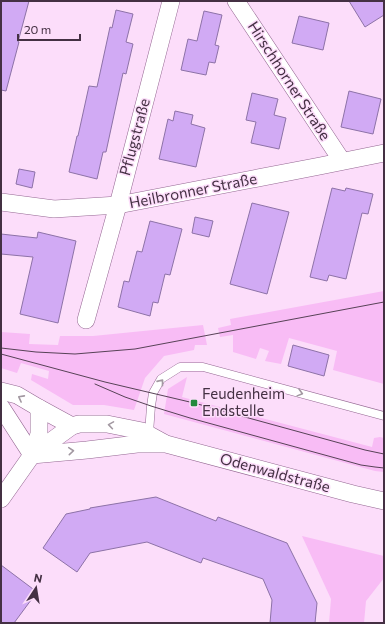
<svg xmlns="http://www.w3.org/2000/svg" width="385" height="624" font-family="Commissioner,sans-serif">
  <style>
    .green { fill: #f8bcf5 }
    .building { fill: #d1aaf4; stroke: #8d72a7 }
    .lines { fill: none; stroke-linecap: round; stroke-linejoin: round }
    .lane-casing { stroke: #946792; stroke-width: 9 }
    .street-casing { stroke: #946792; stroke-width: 18 }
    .lane { stroke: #fff; stroke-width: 8 }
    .street { stroke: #fff; stroke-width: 17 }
    .tram { stroke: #574256; stroke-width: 1 }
    .oneway { stroke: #a298a1 }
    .poi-dot { fill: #23893e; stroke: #fcddfa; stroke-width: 1.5 }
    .labels { text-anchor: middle; stroke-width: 3; stroke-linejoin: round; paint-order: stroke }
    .street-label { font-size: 15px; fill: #443043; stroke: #fcddfa }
    .poi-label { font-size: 15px; fill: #443043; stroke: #fcddfa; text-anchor: start }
  </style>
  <rect width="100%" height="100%" fill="#fcddfa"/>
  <!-- green -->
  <g class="green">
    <path d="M384,291v93l-51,-14 4,-19 -48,-13 -8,26 -16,-3 4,-10 -9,-3 -4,11 -23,-7v-17l-13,2 -2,-9 13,-3 -1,-6z"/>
    <path d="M203,325l4,20h-12l-1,5 -30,6 -19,22 -11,32 -30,-5h-31l-42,-25 1,-6 16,5 1,-8 -28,-8 -4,10 -16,-5v-36l29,2 -1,10 29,1 2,-9h33z"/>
    <path d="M187,377l-5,20 190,50 2,-9 6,-1 4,1v34l-9,-1 -211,-57 4,-25z"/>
    <path d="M302,536l82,20v22l-18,23 -2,22h-35l2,-24z"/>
  </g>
  <!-- building -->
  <g class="building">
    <path d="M1,1h28l-11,41h1l-13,49 -5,-1z"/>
    <path d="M349,1h35v14l-19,12z"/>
    <path d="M116,10l17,4 -7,28 7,2 -7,30 -3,-1 -17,79h-3l-6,27 -28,-7 8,-36h1l11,-50 8,1 13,-60 2,1z"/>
    <path d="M204,11l18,4 -7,30 4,1 -4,17 -6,-1 -3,13 -25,-5 7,-31 9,2z"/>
    <path d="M299,16l30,7 -6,27 -31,-7z"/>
    <path d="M349,91l32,8 -8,35 -32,-7z"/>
    <path d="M252,93l26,6 -4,16 12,3 -7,31 -28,-6 5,-21 -10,-2z"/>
    <path d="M175,111l18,4 -2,9 14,4 -9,39 -37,-8 9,-40 5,2z"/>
    <path d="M19,169l16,3 -3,16 -16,-4z"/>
    <path d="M332,188l13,3 1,-3 27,6 -5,20 -6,-1 -16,66 -17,-4 -2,6 -17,-4z"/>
    <path d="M252,203l37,9 -22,82 -37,-10z"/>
    <path d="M195,217l18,4 -4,16 -17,-4z"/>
    <path d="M150,221l32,8 -12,46 -5,-1 -7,29 -5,-1 -3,14 -32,-9 6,-26 5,1 8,-31 5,1z"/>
    <path d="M38,232l38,9 -18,82 -38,-9 13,-57 -32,-3v-20l36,4z"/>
    <path d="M293,345l36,10 -5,21 -36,-10z"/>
    <path d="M156,497l60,24 2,-4 69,26 30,60 -2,20h-45l2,-23 -9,-21 -60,-21 -2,5 -54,-21 -57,11 -13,19 -34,-24 23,-34 24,-5v-1z"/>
    <path d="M1,565l36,27 -23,31h-13z"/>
  </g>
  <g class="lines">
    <defs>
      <path id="lane" d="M149,433l2,-27 2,-13 8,-14 19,-12h23l181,49"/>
      <g id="street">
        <path d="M236,1l106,160"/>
        <path d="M1,202l53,7 64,-4 202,-39 64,-13"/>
        <path d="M86,320l32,-115 53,-204"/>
        <path d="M1,391l16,4 22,13 33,18"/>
        <path d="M1,407l31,48"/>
        <path d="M32,455l55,-5 50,-6h29l187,50 31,7"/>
        <path d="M32,455l40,-29 7,-2h28l35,7 22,12"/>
        <path d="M1,499l31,-44 7,-21v-26"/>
      </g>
    </defs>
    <!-- lane casing -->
    <use href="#lane" class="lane-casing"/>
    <!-- street casing -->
    <use href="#street" class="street-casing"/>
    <!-- lane -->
    <use href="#lane" class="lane"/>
    <!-- street -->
    <use href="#street" class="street"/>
    <!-- tram -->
    <g class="tram">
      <path d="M1,348l35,4 39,2 60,-5 249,-47"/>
      <path d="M1,354l104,28 89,21 171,47 19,4"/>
      <path d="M95,384l30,13 26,9 39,12 171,47 14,2 9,1"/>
    </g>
  </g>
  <!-- one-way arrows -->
  <defs><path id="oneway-chevron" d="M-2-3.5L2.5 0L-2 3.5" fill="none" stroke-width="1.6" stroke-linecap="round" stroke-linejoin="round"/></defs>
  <g class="oneway">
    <use href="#oneway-chevron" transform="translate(161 382) rotate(-51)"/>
    <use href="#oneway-chevron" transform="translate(300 393) rotate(15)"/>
    <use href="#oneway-chevron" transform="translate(21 398) rotate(-152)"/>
    <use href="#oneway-chevron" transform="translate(111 425) rotate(-171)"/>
    <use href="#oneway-chevron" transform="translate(71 451) rotate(-5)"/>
  </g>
  <!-- markers -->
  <rect class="poi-dot" x="190" y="399" width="8" height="8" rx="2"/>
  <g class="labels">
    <!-- street labels -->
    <g class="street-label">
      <text transform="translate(289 81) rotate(57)" y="5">Hirschhorner Straße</text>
      <text transform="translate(135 137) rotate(-75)" y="5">Pflugstraße</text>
      <text transform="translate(193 191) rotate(-11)" y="5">Heilbronner Straße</text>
      <text transform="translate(275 473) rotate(15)" y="5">Odenwaldstraße</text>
    </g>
    <!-- poi labels -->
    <g class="poi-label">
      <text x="202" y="399">Feudenheim<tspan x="202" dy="17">Endstelle</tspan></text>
    </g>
  </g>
  <!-- border -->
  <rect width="385" height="624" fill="none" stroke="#443043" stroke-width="4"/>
  <!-- north arrow -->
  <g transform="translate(36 588) rotate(12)" stroke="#fcddfa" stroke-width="3" paint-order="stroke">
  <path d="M0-3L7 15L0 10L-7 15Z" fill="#443043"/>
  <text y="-6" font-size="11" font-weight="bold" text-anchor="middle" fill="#443043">N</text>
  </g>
  <!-- scale -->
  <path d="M18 34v6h62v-6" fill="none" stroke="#443043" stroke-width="2"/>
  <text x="24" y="34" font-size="12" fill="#443043" stroke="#fcddfa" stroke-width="3" paint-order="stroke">20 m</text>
</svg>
